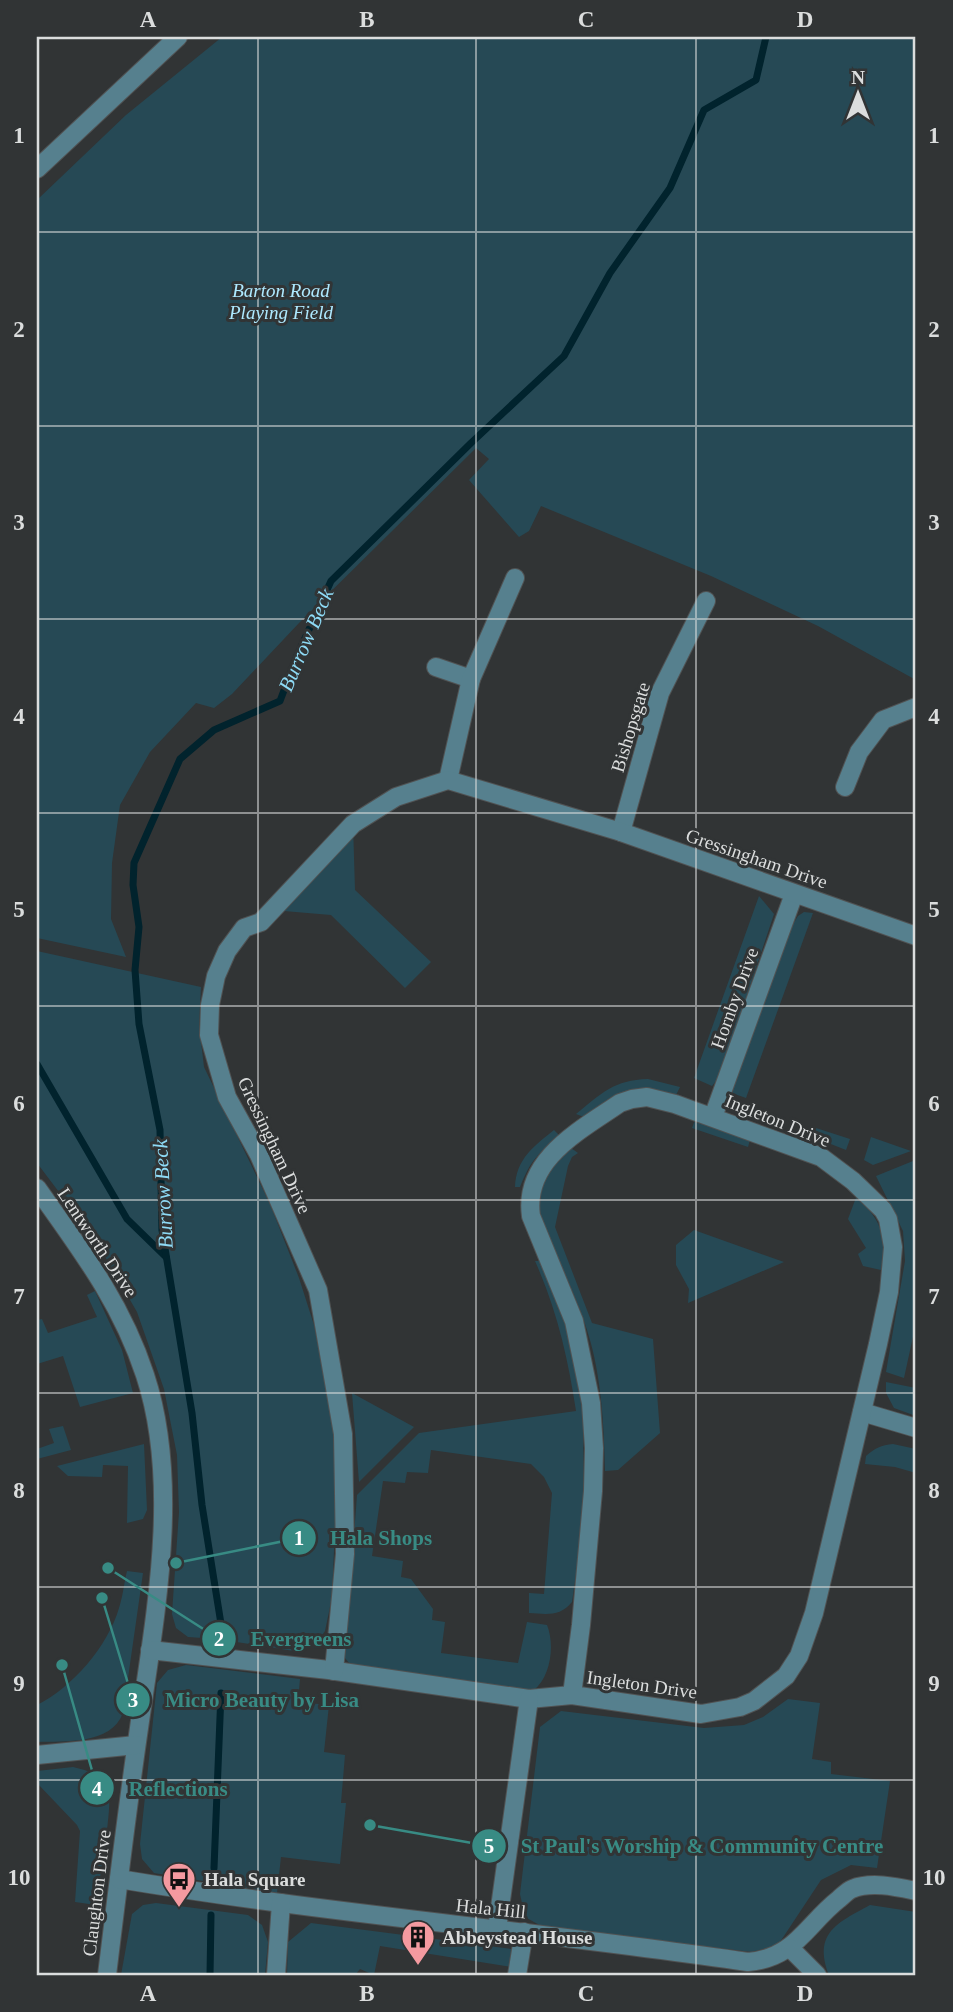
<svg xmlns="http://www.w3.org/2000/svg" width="953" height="2012" font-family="Georgia,serif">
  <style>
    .green { fill: #264955 }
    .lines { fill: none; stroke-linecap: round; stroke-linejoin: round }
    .stream { stroke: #01232d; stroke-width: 7 }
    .minor-casing { stroke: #505253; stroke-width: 20 }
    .minor { stroke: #56808e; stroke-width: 18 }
    .grid { fill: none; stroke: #dbdddd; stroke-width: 2; stroke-opacity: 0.55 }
    .labels { text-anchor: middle; stroke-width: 6; stroke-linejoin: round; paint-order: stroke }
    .park-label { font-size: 19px; font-style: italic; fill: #aee9ff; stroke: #313435 }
    .street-label { font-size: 19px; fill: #dbdddd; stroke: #313435 }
    .poi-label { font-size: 19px; font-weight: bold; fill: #dbdddd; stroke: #313435; text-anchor: start }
    .water-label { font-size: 21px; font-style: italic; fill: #8edaf5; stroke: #313435 }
    .leader { fill: none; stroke: #388b84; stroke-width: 2.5 }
    .callout-dot { fill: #388b84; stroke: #313435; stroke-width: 2.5 }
    .mark-label { font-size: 21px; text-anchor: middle; font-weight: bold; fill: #fff }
    .callout-label { font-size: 21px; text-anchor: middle; font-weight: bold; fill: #388b84; stroke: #313435; stroke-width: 6; stroke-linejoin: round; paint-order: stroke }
    .neatline { fill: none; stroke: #dbdddd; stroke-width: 2.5 }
    .grid-label { font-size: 23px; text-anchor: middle; font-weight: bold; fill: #dbdddd }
  </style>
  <rect width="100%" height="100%" fill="#313435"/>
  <!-- green -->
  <g class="green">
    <path d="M222,37h694v643l-98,-54 -107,-50 -170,-70 -12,25 -10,6 -50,-57 20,-21 -13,-11 -177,175 -67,71 -18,14 -18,-5 -46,49 -30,53 -8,58 -1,56 15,38 -89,-19v-738l89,-85z"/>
    <path d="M353,824l2,66 76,72 -26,26 -74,-73 -59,-5z"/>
    <path d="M759,896l15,18 -54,162 -8,10 -18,-8z"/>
    <path d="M804,912l9,1 -67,185 -14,-5 3,-15 55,-149 8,-13z"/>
    <path d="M37,951l164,36 -2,38 5,42 66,137 29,74 15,47 19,100 4,55 -5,117 -7,34 -12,17 -19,3 -77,-12 -29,-2 -12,-9 -4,-14 7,-102 -2,-57 -13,-66 -27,-77 -41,-71 -59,-78z"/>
    <path d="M648,1079l32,8 -4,8c-41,-13 -59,-4 -92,22l-8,-3c26,-21 38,-34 72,-35z"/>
    <path d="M695,1120l55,20 -2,7 -56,-19z"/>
    <path d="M816,1128l34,11 -4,11 -33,-13z"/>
    <path d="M554,1130l6,6c-24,20 -28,22 -40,51h-5c1,-28 19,-41 39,-57z"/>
    <path d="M871,1137l40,14 -38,14 -9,-5z"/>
    <path d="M571,1148l7,5 -6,4 -4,9 -13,61 37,96 61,16 7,94 -42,37 -13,1c-1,-50 -4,-103 -21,-150 -13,-36 -30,-70 -44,-105 -4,-32 7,-49 31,-68z"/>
    <path d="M913,1161l3,1v161l-12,55 -18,-6 19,-111 -2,-30 -27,-55z"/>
    <path d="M857,1195c23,27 31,38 24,75l-18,-4 -5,-12 8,-6 -18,-29z"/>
    <path d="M694,1230l90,32 -96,41 1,-14 -13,-24v-20z"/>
    <path d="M535,1261h7l19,41 13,51 9,57 1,107 -12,85c-12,15 -26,12 -43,11v-20l15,1 8,-101 -8,-16 -13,-13 -100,-14 -3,23 -21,-1 -2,11 -22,-2 -11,75 31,5 -2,16 10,2 22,30 -1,11 13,2 -4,31 77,10 9,-41 20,3c8,20 4,52 -14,66l-183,-27 -5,-6 12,-163 62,-62 157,-22c-8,-53 -19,-101 -41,-150z"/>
    <path d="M95,1291l27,59 11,43 -53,14 -17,-51 -26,8v-44l5,-1 6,14 49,-16 -10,-22z"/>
    <path d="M886,1382l30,6v28l-22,-8 -8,-15z"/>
    <path d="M352,1393l62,34 -55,55z"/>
    <path d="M63,1426l8,24 -34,9v-10l17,-6 -5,-14z"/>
    <path d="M144,1444l3,66 -4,9 -16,4 1,-57 -25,-1 -1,12 -34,-1 -11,-10z"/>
    <path d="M893,1444l23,5v24l-21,-6 -30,-3 1,-8c9,-8 15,-11 27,-12z"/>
    <path d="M127,1571l16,2 -20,140c-12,32 -59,28 -86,29v-37c35,-17 71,-59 82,-97 4,-12 5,-25 8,-37z"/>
    <path d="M186,1665l114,14 -2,23 31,3 -5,47 21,3 -4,48h5l-6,61 -59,-7 -4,36 -123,-20 -12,-14 -2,-15 17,-161 11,-13z"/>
    <path d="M788,1699l32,4 -8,56 19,3v12l59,7 -13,87 -26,-3 -30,15 -43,65 -26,7 -209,-25 -18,-10 -5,-23 20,-167 21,-16 143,17 40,-3 19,-8z"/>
    <path d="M73,1767c14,3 29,8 35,23 6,12 -10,96 -12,115l-21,-3 5,-71 -3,-6 -40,-42v-12z"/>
    <path d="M156,1903l92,12 14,10 6,17 -3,33h-144l11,-61 11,-9z"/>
    <path d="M870,1905l46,7v63h-87c-16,-42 8,-52 41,-70z"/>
    <path d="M311,1923l200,26 1,18 -132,-21 -6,29 -14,-6 -5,6h-68l1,-33z"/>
  </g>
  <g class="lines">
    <!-- stream -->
    <g class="stream">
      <path d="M37,1064l90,155 39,38"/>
      <path d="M222,1630l-20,-125 -10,-92 -30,-183 -2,-100 -21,-106 -4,-54 4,-43 -6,-42 1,-22 46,-104 34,-29 66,-29 17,-45 34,-75 140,-138 93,-87 46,-83 60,-85 34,-78 52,-30 10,-43"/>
      <path d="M214,1868l7,-175"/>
      <path d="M210,1975l1,-60"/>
    </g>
    <defs>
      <g id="minor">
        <path d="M37,169l141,-132"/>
        <path d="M436,667l35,12"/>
        <path d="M448,780l23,-101 44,-101"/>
        <path d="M845,787l14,-35 24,-32 33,-13"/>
        <path d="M621,832l39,-139 46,-92"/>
        <path d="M713,1117l81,-223"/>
        <path d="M37,1188c44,62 84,114 108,187 36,109 10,241 -6,353 -12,82 -22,165 -32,247"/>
        <path d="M862,1412l54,16"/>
        <path d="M150,1650l179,20 200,29 43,-4 129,19 39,-7 14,-6 32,-25 13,-20 15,-43 64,-269 11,-52 4,-45 -5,-28 -5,-9 -30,-29 -32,-24 -146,-53 -28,-7 -15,2 -12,4c-41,28 -97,57 -89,113l43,105 17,82 3,45 -1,43 -12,134 -9,70"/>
        <path d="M334,1671l11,-117 -2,-120 -25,-144 -59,-135 -32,-58 -18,-62 1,-30 6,-29 11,-25 17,-23 17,-6 92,-98 43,-27 52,-17 173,52 295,104"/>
        <path d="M37,1755l99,-10"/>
        <path d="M119,1879c209,35 420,52 629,83 47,-4 58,-37 91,-63 4,-3 8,-8 13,-10 19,-8 45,-2 64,2"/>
        <path d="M497,1929l32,-230"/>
        <path d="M790,1948l27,27"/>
        <path d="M276,1975l5,-72"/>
        <path d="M517,1975l7,-43"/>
      </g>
    </defs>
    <!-- minor casing -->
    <use href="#minor" class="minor-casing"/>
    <!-- minor -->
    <use href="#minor" class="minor"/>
  </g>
  <!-- grid -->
  <path class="grid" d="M258,37v1938M476,37v1938M696,37v1938M37,232h879M37,426h879M37,619h879M37,813h879M37,1006h879M37,1200h879M37,1393h879M37,1587h879M37,1780h879"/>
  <!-- icons -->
  <defs>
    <symbol id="bus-pin" viewBox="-11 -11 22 30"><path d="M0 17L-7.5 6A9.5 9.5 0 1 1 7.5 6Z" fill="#f49aa0" stroke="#313435"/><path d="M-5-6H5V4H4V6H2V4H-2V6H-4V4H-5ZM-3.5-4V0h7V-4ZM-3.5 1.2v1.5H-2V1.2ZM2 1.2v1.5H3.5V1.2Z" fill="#111"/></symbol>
    <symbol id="building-pin" viewBox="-11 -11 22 30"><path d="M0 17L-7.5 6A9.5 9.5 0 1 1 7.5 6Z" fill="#f49aa0" stroke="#313435"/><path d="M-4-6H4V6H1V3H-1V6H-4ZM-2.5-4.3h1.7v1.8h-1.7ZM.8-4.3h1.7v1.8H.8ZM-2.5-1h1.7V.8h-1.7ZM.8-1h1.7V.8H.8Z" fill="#111"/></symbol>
  </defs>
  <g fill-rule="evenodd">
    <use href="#bus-pin" x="160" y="1860" width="38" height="52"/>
    <use href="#building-pin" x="399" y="1918" width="38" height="52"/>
  </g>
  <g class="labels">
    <!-- park labels -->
    <g class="park-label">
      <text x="281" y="297">Barton Road<tspan x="281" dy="22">Playing Field</tspan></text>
    </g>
    <!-- street labels -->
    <g class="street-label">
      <text transform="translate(630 727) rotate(-73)" y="7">Bishopsgate</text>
      <text transform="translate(757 858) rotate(19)" y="7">Gressingham Drive</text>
      <text transform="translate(734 998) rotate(-70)" y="7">Hornby Drive</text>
      <text transform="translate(778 1120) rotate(22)" y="7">Ingleton Drive</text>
      <text transform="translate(275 1145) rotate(65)" y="7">Gressingham Drive</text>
      <text transform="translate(98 1242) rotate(56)" y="7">Lentworth Drive</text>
      <text transform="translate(642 1684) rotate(8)" y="7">Ingleton Drive</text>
      <text transform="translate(96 1893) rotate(-83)" y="7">Claughton Drive</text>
      <text transform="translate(491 1908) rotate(6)" y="7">Hala Hill</text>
    </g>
    <!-- poi labels -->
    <g class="poi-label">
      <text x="204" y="1886">Hala Square</text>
      <text x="442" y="1944">Abbeystead House</text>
    </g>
    <!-- water labels -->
    <g class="water-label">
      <text transform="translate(306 640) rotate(-67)" y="7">Burrow Beck</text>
      <text transform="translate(163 1194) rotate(-93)" y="7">Burrow Beck</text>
    </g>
  </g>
  <!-- callouts -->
  <path class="leader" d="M176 1563L299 1538M108 1568L219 1639M102 1598L133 1700M62 1665L97 1788M370 1825L489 1846"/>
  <g class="callout-dot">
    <circle cx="176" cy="1563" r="7"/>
    <circle cx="108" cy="1568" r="7"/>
    <circle cx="102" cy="1598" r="7"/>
    <circle cx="62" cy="1665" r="7"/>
    <circle cx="370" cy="1825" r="7"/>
    <circle cx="299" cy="1538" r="18"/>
    <circle cx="219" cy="1639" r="18"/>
    <circle cx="133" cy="1700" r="18"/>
    <circle cx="97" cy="1788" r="18"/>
    <circle cx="489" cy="1846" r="18"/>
  </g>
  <g class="mark-label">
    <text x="299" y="1545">1</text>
    <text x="219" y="1646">2</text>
    <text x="133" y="1707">3</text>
    <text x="97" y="1796">4</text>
    <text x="489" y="1853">5</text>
  </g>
  <g class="callout-label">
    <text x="381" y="1545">Hala Shops</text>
    <text x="301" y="1646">Evergreens</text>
    <text x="262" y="1707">Micro Beauty by Lisa</text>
    <text x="178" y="1796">Reflections</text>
    <text x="702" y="1853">St Paul's Worship &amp; Community Centre</text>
  </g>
  <!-- border -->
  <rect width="953" height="2012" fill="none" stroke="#313435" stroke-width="77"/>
  <!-- north arrow -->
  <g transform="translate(858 94)" stroke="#313435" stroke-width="5" paint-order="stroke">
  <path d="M0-5L12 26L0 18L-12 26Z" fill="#dbdddd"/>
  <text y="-10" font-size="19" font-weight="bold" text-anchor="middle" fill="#dbdddd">N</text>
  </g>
  <rect x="38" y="38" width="876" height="1936" class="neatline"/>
  <g class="grid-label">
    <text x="148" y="27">A</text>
    <text x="367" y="27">B</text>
    <text x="586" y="27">C</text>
    <text x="805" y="27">D</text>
    <text x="19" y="143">1</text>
    <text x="934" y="143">1</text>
    <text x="19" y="337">2</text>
    <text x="934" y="337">2</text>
    <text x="19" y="530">3</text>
    <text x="934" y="530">3</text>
    <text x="19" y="724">4</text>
    <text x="934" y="724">4</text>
    <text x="19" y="917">5</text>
    <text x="934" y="917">5</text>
    <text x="19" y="1111">6</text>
    <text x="934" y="1111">6</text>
    <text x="19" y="1304">7</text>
    <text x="934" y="1304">7</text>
    <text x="19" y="1498">8</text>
    <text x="934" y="1498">8</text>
    <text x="19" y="1691">9</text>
    <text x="934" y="1691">9</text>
    <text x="19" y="1885">10</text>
    <text x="934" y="1885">10</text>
    <text x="148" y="2001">A</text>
    <text x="367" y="2001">B</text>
    <text x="586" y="2001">C</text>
    <text x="805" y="2001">D</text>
  </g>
</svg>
